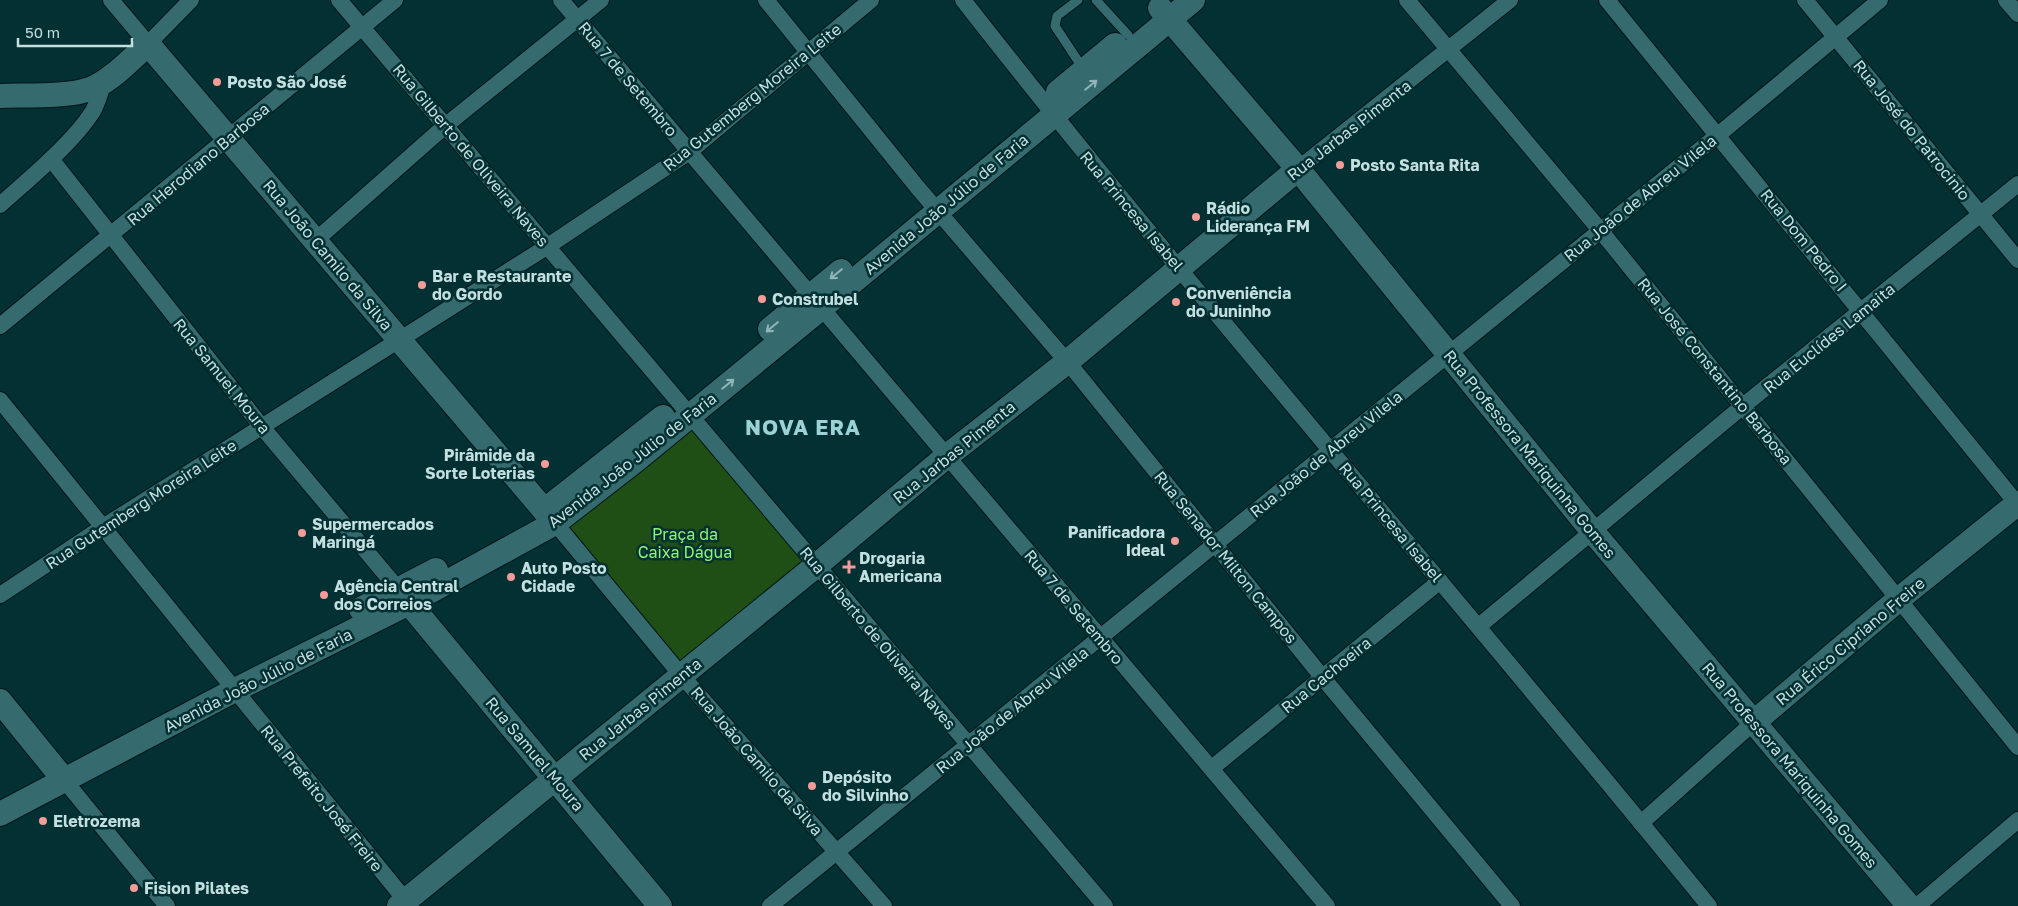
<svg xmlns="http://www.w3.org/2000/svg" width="2018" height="906" font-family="'Golos Text',sans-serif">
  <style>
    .green { fill: #1f4f14 }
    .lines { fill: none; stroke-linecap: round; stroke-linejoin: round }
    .lane-casing { stroke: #001618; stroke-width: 11 }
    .street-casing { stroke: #001618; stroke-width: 18 }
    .secondary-casing { stroke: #001618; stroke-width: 26 }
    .lane { stroke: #356b6e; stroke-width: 9 }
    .street { stroke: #356b6e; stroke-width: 16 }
    .secondary { stroke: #356b6e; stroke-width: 24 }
    .oneway { stroke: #92b6b8 }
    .poi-dot { fill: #f59b9a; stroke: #033032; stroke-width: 2 }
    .labels { text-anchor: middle; stroke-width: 5; stroke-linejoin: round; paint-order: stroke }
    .street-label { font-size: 16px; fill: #c4dfe0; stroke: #033032 }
    .poi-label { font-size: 16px; font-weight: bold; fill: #c4dfe0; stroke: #033032; text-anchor: start }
    .park-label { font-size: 16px; fill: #8af473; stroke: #033032 }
    .district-label { font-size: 21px; font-weight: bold; letter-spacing: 1px; fill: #9bd2d5; stroke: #033032 }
  </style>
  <rect width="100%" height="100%" fill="#033032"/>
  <!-- green -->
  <path class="green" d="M689,421l120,147 -127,99 -121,-145z"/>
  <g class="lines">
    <defs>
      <g id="lane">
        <path d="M1078,0l-21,16 -2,10 29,44"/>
        <path d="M1096,0l32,35"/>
      </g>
      <g id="street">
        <path d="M111,0l37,44 43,-44"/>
        <path d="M339,0l766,906"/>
        <path d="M561,0c254,304 512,603 766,906"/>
        <path d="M766,0l152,188 157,183 248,307 189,228"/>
        <path d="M963,0c241,308 499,602 746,906"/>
        <path d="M1407,0l193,230 418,517"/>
        <path d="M1607,0l411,505"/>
        <path d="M1805,0l213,260"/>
        <path d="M2006,0l12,14"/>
        <path d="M51,159l211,268 136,162"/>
        <path d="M1298,169l212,-169"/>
        <path d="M0,205c29,-26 73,-62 93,-94 5,-9 8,-20 11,-30"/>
        <path d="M316,240l129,-114 156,-126"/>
        <path d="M0,326l395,-326"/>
        <path d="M0,400l410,506"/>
        <path d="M555,523l126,152 203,231"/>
        <path d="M0,595l103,-68 445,-281 141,-94 182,-152"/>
        <path d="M1479,626l264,-220 275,-222"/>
        <path d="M1212,768l228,-187"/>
        <path d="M65,781l102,125"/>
        <path d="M1641,823l112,-100"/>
        <path d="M770,906l948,-771 162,-135"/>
        <path d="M1917,906l101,-86"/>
      </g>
      <g id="secondary">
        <path d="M1160,8l138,161 295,363 316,374"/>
        <path d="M1058,92l57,-47"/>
        <path d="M0,96c24,-1 69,1 90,-7 20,-7 42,-31 58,-45l407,479"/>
        <path d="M770,329l71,-58"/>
        <path d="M554,503l109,-86"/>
        <path d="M399,591l261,315"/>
        <path d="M361,609l75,-39"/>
        <path d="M0,701l65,80"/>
        <path d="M1753,723l146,-124 119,-96"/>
        <path d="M0,814l235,-124 174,-87 146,-80 81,-63 184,-151 373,-309"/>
        <path d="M399,906l418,-341 130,-109 120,-94 231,-193"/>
      </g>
    </defs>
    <!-- lane casing -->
    <use href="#lane" class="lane-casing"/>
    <!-- street casing -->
    <use href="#street" class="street-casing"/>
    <!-- secondary casing -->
    <use href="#secondary" class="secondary-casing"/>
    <!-- lane -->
    <use href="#lane" class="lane"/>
    <!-- street -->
    <use href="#street" class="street"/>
    <!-- secondary -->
    <use href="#secondary" class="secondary"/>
  </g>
  <!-- one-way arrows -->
  <defs><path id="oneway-shaft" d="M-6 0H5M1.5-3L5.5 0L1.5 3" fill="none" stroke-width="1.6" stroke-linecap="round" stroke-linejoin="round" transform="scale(1.25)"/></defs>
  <g class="oneway">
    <use href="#oneway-shaft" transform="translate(1091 85) rotate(-39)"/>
    <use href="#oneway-shaft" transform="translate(836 274) rotate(141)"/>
    <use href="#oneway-shaft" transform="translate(772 327) rotate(140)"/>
    <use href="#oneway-shaft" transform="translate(728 384) rotate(-39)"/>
  </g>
  <!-- markers -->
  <g class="poi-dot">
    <circle cx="217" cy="82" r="5"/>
    <circle cx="1340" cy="165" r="5"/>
    <circle cx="1196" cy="217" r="5"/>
    <circle cx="422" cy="285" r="5"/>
    <circle cx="762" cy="299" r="5"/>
    <circle cx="1176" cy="302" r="5"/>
    <circle cx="545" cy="464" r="5"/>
    <circle cx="302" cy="533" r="5"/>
    <circle cx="1175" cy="541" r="5"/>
    <path d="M846.5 559.5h5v5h5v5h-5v5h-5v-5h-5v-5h5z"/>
    <circle cx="511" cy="577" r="5"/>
    <circle cx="324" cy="595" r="5"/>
    <circle cx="812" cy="786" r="5"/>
    <circle cx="43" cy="821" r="5"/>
    <circle cx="134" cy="888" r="5"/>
  </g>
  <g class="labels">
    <!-- street labels -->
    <g class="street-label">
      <text transform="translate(628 79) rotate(50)" y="6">Rua 7 de Setembro</text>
      <text transform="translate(752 97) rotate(-39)" y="6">Rua Gutemberg Moreira Leite</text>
      <text transform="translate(1349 130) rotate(-38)" y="6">Rua Jarbas Pimenta</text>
      <text transform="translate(1912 130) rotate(51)" y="6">Rua José do Patrocinio</text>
      <text transform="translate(471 155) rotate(50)" y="6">Rua Gilberto de Oliveira Naves</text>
      <text transform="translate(198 164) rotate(-40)" y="6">Rua Herodiano Barbosa</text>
      <text transform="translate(1640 198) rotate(-39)" y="6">Rua João de Abreu Vilela</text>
      <text transform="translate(946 204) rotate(-40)" y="6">Avenida João Júlio de Faria</text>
      <text transform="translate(1132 211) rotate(50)" y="6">Rua Princesa Isabel</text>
      <text transform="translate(1804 240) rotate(51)" y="6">Rua Dom Pedro I</text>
      <text transform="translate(328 255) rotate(50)" y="6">Rua João Camilo da Silva</text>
      <text transform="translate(1829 338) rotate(-39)" y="6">Rua Euclídes Lamaita</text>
      <text transform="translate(1715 371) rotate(51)" y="6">Rua José Constantino Barbosa</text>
      <text transform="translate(222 376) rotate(51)" y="6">Rua Samuel Moura</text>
      <text transform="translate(954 452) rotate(-39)" y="6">Rua Jarbas Pimenta</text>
      <text transform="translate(1326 454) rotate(-39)" y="6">Rua João de Abreu Vilela</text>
      <text transform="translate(1530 454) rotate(51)" y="6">Rua Professora Mariquinha Gomes</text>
      <text transform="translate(632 460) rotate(-38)" y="6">Avenida João Júlio de Faria</text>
      <text transform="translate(141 504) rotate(-33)" y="6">Rua Gutemberg Moreira Leite</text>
      <text transform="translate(1391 522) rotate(50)" y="6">Rua Princesa Isabel</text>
      <text transform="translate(1226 557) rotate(51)" y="6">Rua Senador Milton Campos</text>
      <text transform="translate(1074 607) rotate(50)" y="6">Rua 7 de Setembro</text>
      <text transform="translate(878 638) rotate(50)" y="6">Rua Gilberto de Oliveira Naves</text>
      <text transform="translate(1850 641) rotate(-40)" y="6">Rua Érico Cipriano Freire</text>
      <text transform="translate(1326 675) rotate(-39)" y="6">Rua Cachoeira</text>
      <text transform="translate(258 680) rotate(-27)" y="6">Avenida João Júlio de Faria</text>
      <text transform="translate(640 709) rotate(-39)" y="6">Rua Jarbas Pimenta</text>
      <text transform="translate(1012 710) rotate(-39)" y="6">Rua João de Abreu Vilela</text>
      <text transform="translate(535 754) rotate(50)" y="6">Rua Samuel Moura</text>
      <text transform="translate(757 761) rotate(49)" y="6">Rua João Camilo da Silva</text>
      <text transform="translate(1790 765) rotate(50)" y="6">Rua Professora Mariquinha Gomes</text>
      <text transform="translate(322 798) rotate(51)" y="6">Rua Prefeito José Freire</text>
    </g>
    <!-- poi labels -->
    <g class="poi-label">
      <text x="227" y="88">Posto São José</text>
      <text x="1350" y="171">Posto Santa Rita</text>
      <text x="1206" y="214">Rádio<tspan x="1206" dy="18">Liderança FM</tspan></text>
      <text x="432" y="282">Bar e Restaurante<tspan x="432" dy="18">do Gordo</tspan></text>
      <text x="1186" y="299">Conveniência<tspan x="1186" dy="18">do Juninho</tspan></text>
      <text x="772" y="305">Construbel</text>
      <text x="535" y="461" text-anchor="end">Pirâmide da<tspan x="535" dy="18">Sorte Loterias</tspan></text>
      <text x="312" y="530">Supermercados<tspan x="312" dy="18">Maringá</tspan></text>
      <text x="1165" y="538" text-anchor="end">Panificadora<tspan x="1165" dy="18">Ideal</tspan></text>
      <text x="859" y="564">Drogaria<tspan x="859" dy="18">Americana</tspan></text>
      <text x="521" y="574">Auto Posto<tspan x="521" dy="18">Cidade</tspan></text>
      <text x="334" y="592">Agência Central<tspan x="334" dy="18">dos Correios</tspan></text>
      <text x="822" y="783">Depósito<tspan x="822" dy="18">do Silvinho</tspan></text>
      <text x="53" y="827">Eletrozema</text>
      <text x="144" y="894">Fision Pilates</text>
    </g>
    <!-- park labels -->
    <g class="park-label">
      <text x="685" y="540">Praça da<tspan x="685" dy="18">Caixa Dágua</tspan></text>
    </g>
    <!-- district labels -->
    <g class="district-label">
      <text x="803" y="435">NOVA ERA</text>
    </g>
  </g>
  <!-- scale -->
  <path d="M18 38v8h114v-8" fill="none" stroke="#c4dfe0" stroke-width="2.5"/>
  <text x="25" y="38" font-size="15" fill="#c4dfe0" stroke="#033032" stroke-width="4" paint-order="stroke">50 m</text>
</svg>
